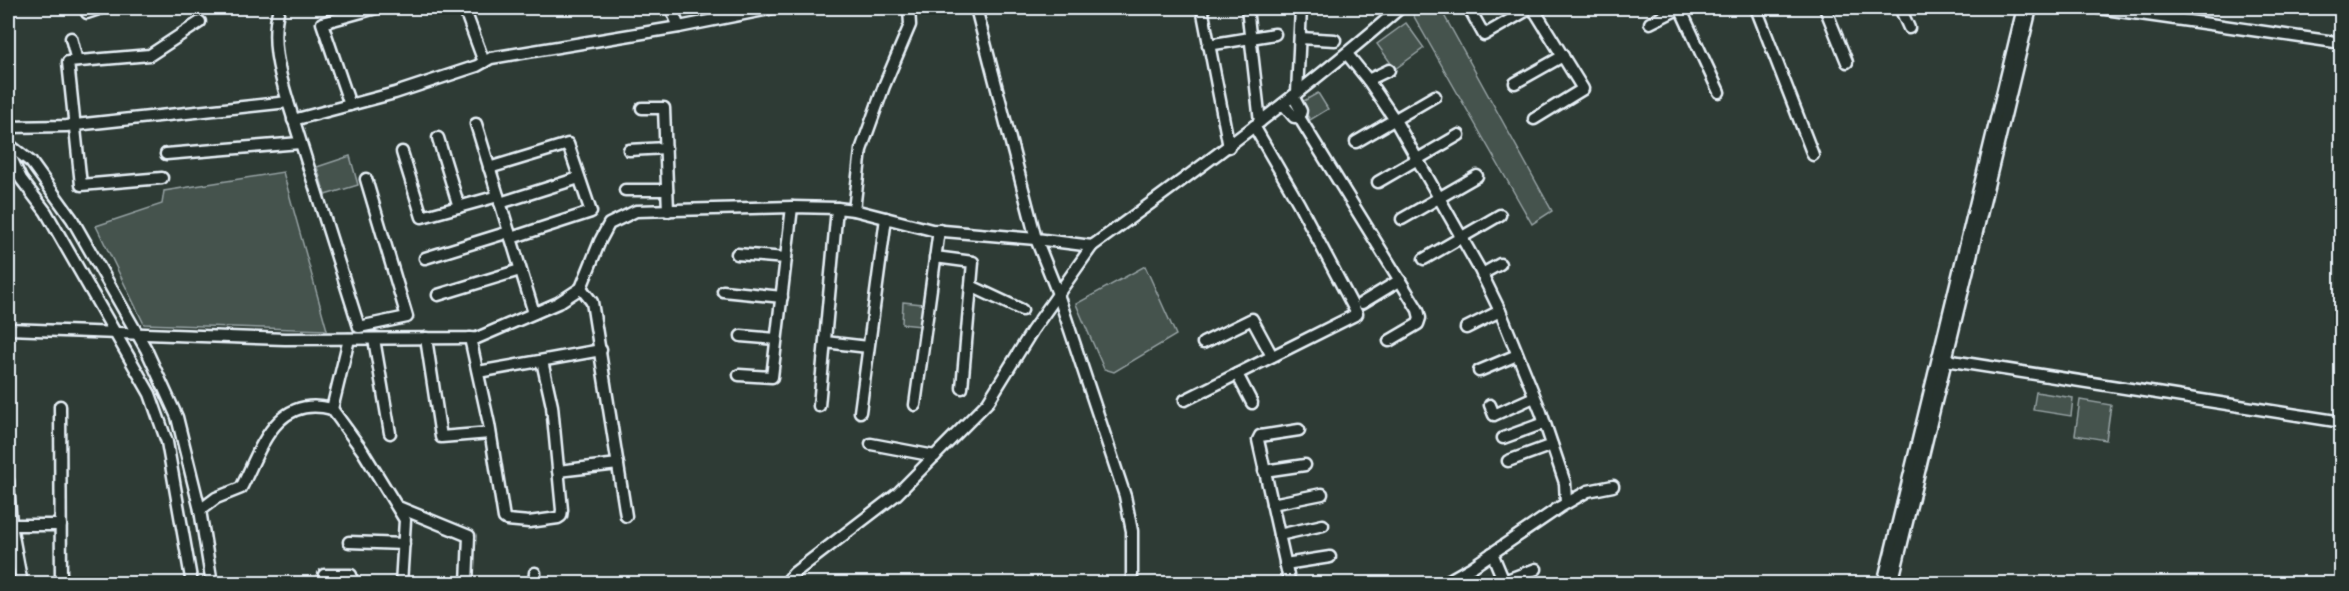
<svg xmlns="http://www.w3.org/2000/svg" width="2349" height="591" font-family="'Architects Daughter',sans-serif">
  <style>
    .green { fill: #45524e; stroke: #96a2a3; stroke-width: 1.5 }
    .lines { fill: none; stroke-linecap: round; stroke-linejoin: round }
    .minor-casing { stroke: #e8f1f8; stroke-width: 15 }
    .minor { stroke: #26332d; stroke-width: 10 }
  </style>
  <rect width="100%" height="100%" fill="#2e3b35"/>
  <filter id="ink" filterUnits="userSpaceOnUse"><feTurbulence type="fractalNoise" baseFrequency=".0167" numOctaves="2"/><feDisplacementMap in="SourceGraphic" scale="12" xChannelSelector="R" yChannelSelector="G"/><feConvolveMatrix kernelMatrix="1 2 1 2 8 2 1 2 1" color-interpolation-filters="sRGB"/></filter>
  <g filter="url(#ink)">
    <!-- green -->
    <g class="green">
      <path d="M1420,8h20l112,203 -20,13 -120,-211z"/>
      <path d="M1406,23l18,25 -29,21 -18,-25z"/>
      <path d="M1318,93l10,16 -18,11 -10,-17z"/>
      <path d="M350,156l8,29 -33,10 -8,-28z"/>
      <path d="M283,172l44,158 -183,-6 -48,-98 66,-22 2,-13z"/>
      <path d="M1145,266l31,69 -62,37 -10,-3 -28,-65z"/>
      <path d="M903,302l19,2 -1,22 -19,-2z"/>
      <path d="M2036,392l37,6 -2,18 -38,-6z"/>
      <path d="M2080,400l31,5 -5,35 -31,-5z"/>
    </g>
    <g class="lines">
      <defs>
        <g id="minor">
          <path d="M85,8l2,5 15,-5"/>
          <path d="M464,8l20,54"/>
          <path d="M976,8l60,231 22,55 67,202 7,35v53"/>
          <path d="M1202,8l27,139"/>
          <path d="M1247,8l13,114"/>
          <path d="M1469,8l15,27 47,-27"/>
          <path d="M1533,8l50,81 -49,30"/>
          <path d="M1680,8l39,84"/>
          <path d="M1756,8l57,147"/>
          <path d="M1825,8l22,54"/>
          <path d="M1900,8l9,20"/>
          <path d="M2098,8l244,35"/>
          <path d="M1650,23l30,-15"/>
          <path d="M679,27l95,-19"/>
          <path d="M71,38l6,23"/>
          <path d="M1300,38l35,2"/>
          <path d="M1208,45l67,-11"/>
          <path d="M1347,54l21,26 27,40 85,150 20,41 41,101 24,71 1,20"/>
          <path d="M1368,80l21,-10"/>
          <path d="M1515,83l48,-27"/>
          <path d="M1297,93l4,-85"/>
          <path d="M288,102l71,225 48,-10 -41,-138"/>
          <path d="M1283,104l11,13h5l2,-6 -8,-15"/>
          <path d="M350,105l-28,-82 54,-15"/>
          <path d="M642,108h22l4,103"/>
          <path d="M1299,117l119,193 2,8 -2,6 -29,17"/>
          <path d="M293,120l102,-27 82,-27 14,-8 188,-31 -8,-19"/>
          <path d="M476,124l58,189"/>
          <path d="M8,127l58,-1 222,-24c-9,-30 -18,-63 -9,-94"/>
          <path d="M438,138l21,69"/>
          <path d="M1356,142l79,-46"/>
          <path d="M8,144l23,18 41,57 74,130 31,68 23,93 12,74"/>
          <path d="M629,150l37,-2"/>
          <path d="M8,151l13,28 25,33 104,182 17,48 25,142"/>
          <path d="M402,152l20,65 76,-21"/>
          <path d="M166,154l134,-11"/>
          <path d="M489,168l79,-24 23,68 -80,26"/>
          <path d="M162,178l-81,7 -13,-123 82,-7 50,-33"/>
          <path d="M1378,182l81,-47"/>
          <path d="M625,190h42"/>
          <path d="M500,203l79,-25"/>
          <path d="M854,210l7,-60 23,-64 26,-61 -1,-17"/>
          <path d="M1402,219l75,-43"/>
          <path d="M737,254l49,4"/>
          <path d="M935,257l38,5 -11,126"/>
          <path d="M425,258l84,-26"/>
          <path d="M1424,259l76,-44"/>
          <path d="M1482,274l18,-10"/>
          <path d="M971,286l51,24"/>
          <path d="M581,288l11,14 34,214"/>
          <path d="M723,291l59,6"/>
          <path d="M438,295l82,-25"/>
          <path d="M1362,303l38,-23"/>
          <path d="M1466,328l34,-17"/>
          <path d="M8,329l277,10 192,-1 81,-35 23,-15 19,-47 9,-17 27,-13 156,-4 45,1 17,2 78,20 104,9 56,7c105,-76 210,-153 308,-238"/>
          <path d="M741,336l35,3"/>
          <path d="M426,338l15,99 49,-4"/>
          <path d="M470,338l19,86 15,94 3,2 22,2 29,-4 3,-2 1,-6 -10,-104 -10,-45"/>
          <path d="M374,339l16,94"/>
          <path d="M825,342l43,5"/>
          <path d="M1203,343l49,-24 20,37"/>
          <path d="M1939,359l403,63"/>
          <path d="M1479,371l38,-16"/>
          <path d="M478,372l123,-22"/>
          <path d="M1237,374l15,29"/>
          <path d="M739,375l33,2 20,-170"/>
          <path d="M1185,400l172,-86 -58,-110 -45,-78"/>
          <path d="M915,405l24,-175"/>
          <path d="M1490,405l4,10 40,-18"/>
          <path d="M60,406l1,178"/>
          <path d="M819,406l18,-198"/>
          <path d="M332,409l30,41 43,70 -4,64"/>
          <path d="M860,412l26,-194"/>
          <path d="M1503,438l41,-15"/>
          <path d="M871,444l64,12"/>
          <path d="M1508,461l44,-16"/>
          <path d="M558,471l60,-7"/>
          <path d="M1264,471l41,-6"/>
          <path d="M8,481l3,44 11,59"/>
          <path d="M1272,504l50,-10"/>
          <path d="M398,507l71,29 -2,48"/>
          <path d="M200,510l16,-12 25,-10c20,-39 34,-94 91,-79l17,-70"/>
          <path d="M11,525h50"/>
          <path d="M1279,535l44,-10"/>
          <path d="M349,542l55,2"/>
          <path d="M1492,553l13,31"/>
          <path d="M1285,564l45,-7"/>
          <path d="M324,575h27v9"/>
          <path d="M1504,581l32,-12"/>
          <path d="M534,584l1,-11"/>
          <path d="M785,584l9,-11 103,-79 91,-92 44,-71 60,-85"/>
          <path d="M1290,584l-32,-144 2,-4 39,-6"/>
          <path d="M1442,584l30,-17 88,-60 28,-16 25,-5"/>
          <path d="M1883,584l140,-576"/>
          <path d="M1892,584l139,-576"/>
        </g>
      </defs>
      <!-- minor casing -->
      <use href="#minor" class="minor-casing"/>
      <!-- minor -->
      <use href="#minor" class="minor"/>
    </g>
  </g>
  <!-- margin -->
  <rect width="2349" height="591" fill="none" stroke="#26332d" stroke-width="30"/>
  <rect x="15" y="15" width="2319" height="561" fill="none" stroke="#e8f1f8" stroke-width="2" filter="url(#ink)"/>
</svg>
